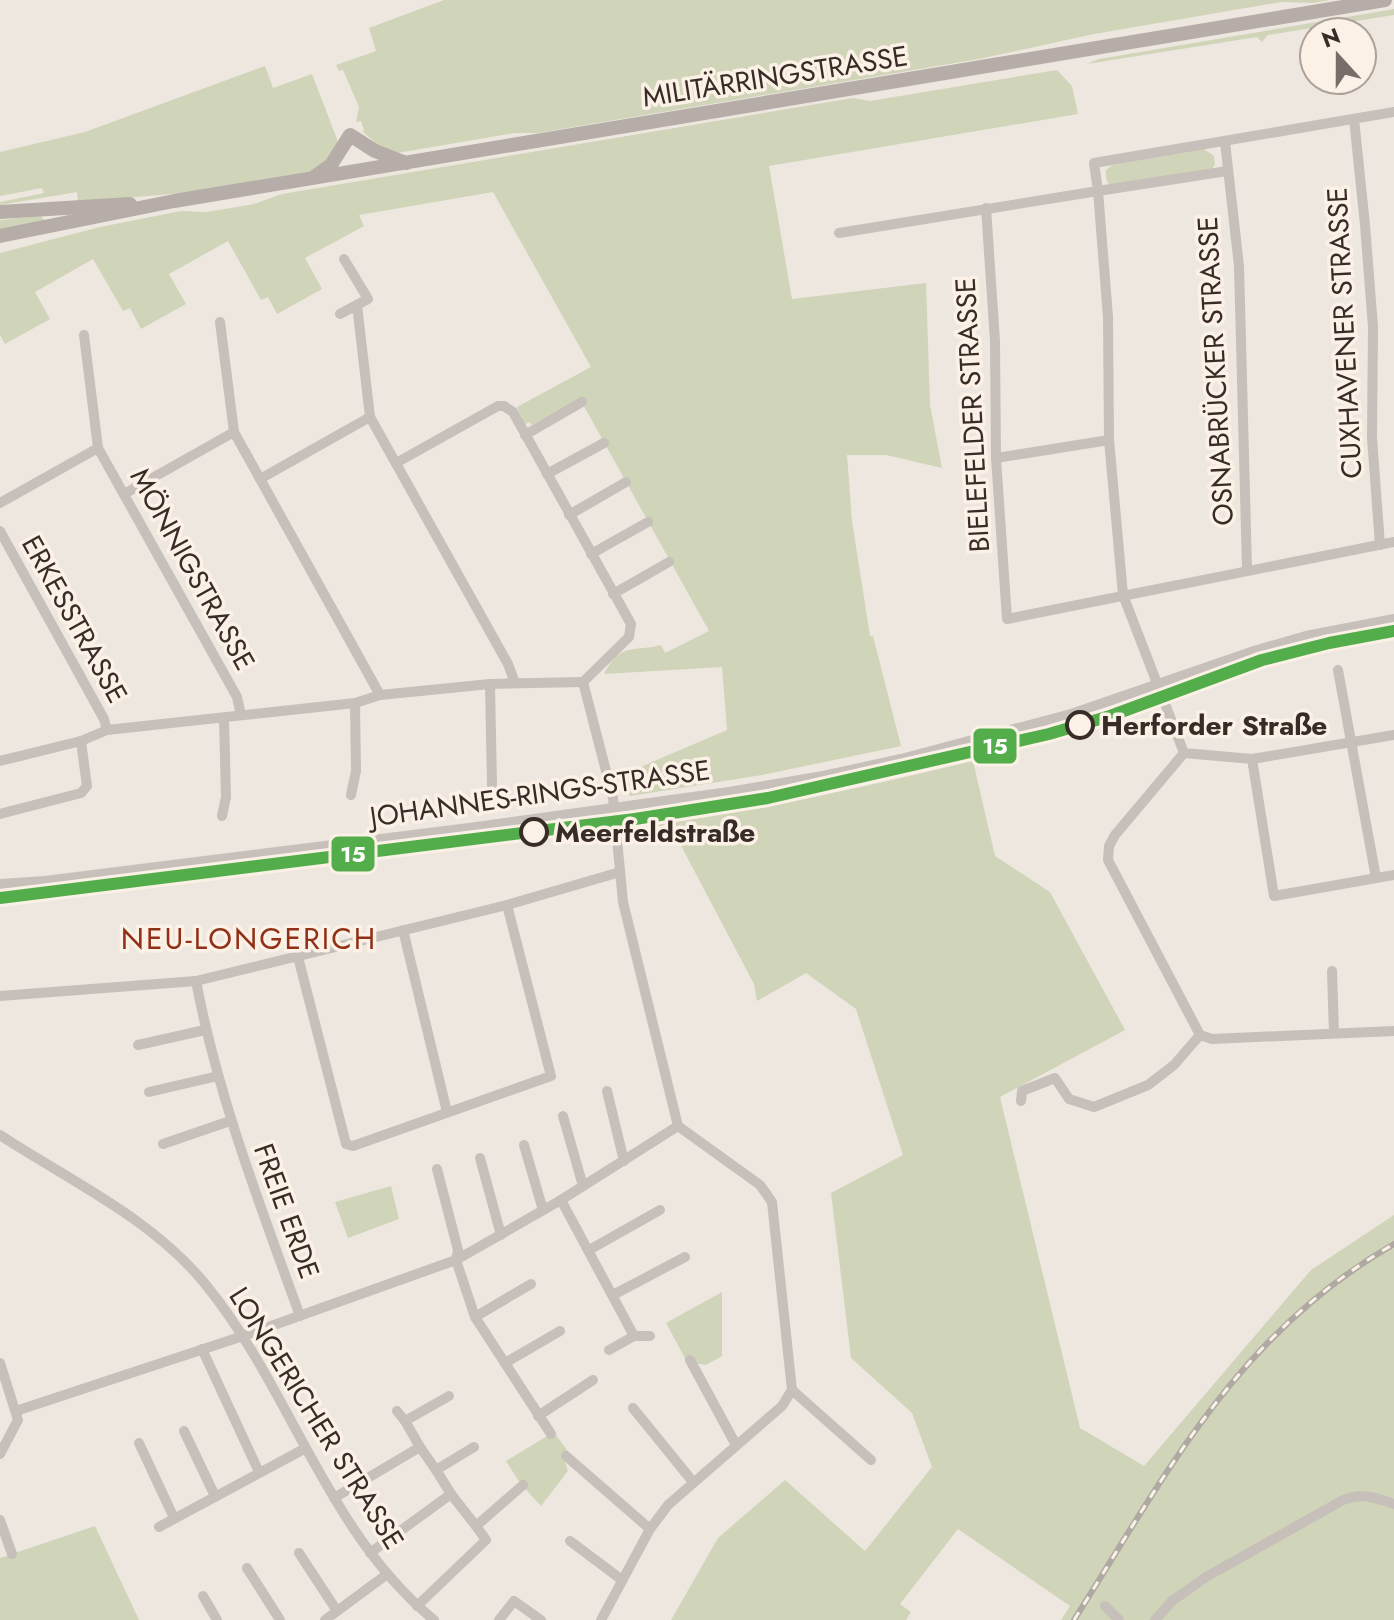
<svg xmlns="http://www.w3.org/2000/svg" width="1394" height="1620" font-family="Jost,sans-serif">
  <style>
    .green { fill: #d0d4b8 }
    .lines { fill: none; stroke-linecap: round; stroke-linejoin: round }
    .minor { stroke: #c7bfb9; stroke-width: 10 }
    .major { stroke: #b6ada8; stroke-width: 14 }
    .rail-casing { stroke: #afa8a3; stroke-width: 6 }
    .rail { stroke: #fbf1e6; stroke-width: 3; stroke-dasharray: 9; stroke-linecap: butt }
    .tram-1-casing { stroke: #fbf1e6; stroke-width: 18 }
    .tram-1 { stroke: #54ad4b; stroke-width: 12 }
    .stop-dot { fill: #fbf1e6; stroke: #382c26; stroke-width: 4 }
    .labels { text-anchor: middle; stroke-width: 7; stroke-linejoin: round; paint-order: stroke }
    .street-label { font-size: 28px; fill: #382c26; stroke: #fbf1e6 }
    .stop-label { font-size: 28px; font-weight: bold; fill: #382c26; stroke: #fbf1e6; text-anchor: start }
    .neighbourhood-label { font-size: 30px; letter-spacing: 2px; fill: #903117; stroke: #fbf1e6 }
    .line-badge { stroke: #fbf1e6; stroke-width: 3 }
    .badge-label { font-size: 22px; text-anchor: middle; font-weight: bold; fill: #fff }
  </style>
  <rect width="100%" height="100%" fill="#eee7df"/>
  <!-- green -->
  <g class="green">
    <path d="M444,0h886l-17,3 -32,-1 -187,32 -115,25 -441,74h-23l-118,20 -16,-5 -19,-17 2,-1 -3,-9 -5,1 3,-15 -16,-37 -4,1 -3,-6 40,-14 -7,-23z"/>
    <path d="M1394,9v6l-126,20 -6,7 -5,-5 -170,27 12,-5z"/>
    <path d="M265,66l8,22 39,-14 25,65v16l-24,16 -131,22 -104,9 -1,-10 -77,13v-3l44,-9 -2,-5 -42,8v-44l85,-20z"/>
    <path d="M1057,70l15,16 6,28 -309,52 23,133 134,-16 4,122 12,63 -56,-13h-39l5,66 18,115h3l28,110 -139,29 -132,21 -6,-22 103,-44 -5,-63 -118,7c18,-33 26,-21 57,-29l4,8 44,-22 -129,-232 -48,26 -3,-3 -4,2 -8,-17 74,-40 -98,-175 -134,23 5,11 -59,32 17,31 -45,25 -9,-17 -7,3 -33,-59 -59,33 17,30 -45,25 -11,-21 -7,3 -30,-52 -58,33 15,27 -45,25 -5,-9v-82l100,-26 81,-16 26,1 47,-8 28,-10 571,-96 17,3z"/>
    <path d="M1204,149l10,7 1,8 -3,5 -103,16 -3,-7v-8l7,-5z"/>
    <path d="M41,216l3,4 -5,4 -39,5v-9z"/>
    <path d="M973,761l22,95 55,36 75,138 -125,67 80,331 64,38 167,-196 83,-55v286c-34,-13 -35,-11 -67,4l28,-7 39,9v113h-333l9,-14 -112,-77 -58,75 11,8 -5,8h-235l47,-82 67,-58 80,71 67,-84 -20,-54 -61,-55 -20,-165 72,-38 -47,-146 -50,-36 -49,28 -3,-17 -77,-146 -34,1 -3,-12c112,-15 222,-39 333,-66z"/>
    <path d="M391,1186l8,33 -51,19 -13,-36z"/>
    <path d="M722,1292v64l-16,9 -19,-3 -21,-39z"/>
    <path d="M554,1432l15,21 -5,6 4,12 -27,35 -21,-23 -14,-22z"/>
    <path d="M95,1526l44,94h-139v-62z"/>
  </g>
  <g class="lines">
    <!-- minor -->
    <g class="minor">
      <path d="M1354,119l11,106 8,102 -1,111 8,107"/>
      <path d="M1225,142l14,124 8,303"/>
      <path d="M1227,171l-129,20 10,126 1,123 14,155 61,158 68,6 142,-24"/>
      <path d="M986,208l9,133 1,117 11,161 387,-77"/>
      <path d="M839,233l259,-42 -4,-28 300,-51"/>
      <path d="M357,305l13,112"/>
      <path d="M340,314l28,-15 -24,-40"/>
      <path d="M220,322l14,110"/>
      <path d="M84,335l14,113"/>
      <path d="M525,435l57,-33"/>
      <path d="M996,458l113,-18"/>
      <path d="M396,463l102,-57h6l9,6 118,212 -2,13 -46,45"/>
      <path d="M547,474l57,-31"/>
      <path d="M260,479l110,-62 138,247 7,19"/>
      <path d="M124,494l110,-62 146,263"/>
      <path d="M0,503l98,-55 139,249 4,18"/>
      <path d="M569,515l57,-33"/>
      <path d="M0,531l104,188 3,11"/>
      <path d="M591,554l57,-32"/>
      <path d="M613,594l56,-32"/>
      <path d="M1338,670l38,208"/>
      <path d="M583,682l30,116 10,104 55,224 82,59 12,17 20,188 79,70"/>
      <path d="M490,684l2,101"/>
      <path d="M1184,753l-69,82 -6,11 -1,14 92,175"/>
      <path d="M1252,759l22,137 120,-21"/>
      <path d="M0,761l81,-20 26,-11 248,-27 25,-8 110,-11 93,-2"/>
      <path d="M351,795l5,-24 -1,-68"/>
      <path d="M0,814l81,-21 6,-7 -6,-45"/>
      <path d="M222,816l4,-19 -2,-78"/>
      <path d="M0,884l45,-3 424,-53 260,-36 94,-16 78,-17 170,-45 183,-63 52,-15 88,-17"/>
      <path d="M403,930l44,182"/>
      <path d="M298,957l48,187 7,2 198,-70 -44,-171"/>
      <path d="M1332,971l2,62"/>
      <path d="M196,981c22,116 64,224 104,335"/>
      <path d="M0,996l196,-15 311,-76 113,-33"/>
      <path d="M138,1045l67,-15"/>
      <path d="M607,1091l17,70"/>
      <path d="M149,1092l69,-16"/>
      <path d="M1021,1101l1,-10 33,-13 14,21 25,8 54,-22 26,-20 26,-30 12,4 182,-8"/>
      <path d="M563,1116l20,70"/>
      <path d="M0,1135c70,46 152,83 206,150 86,106 120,246 228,335"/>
      <path d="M163,1144l67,-23"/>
      <path d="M524,1145l19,65"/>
      <path d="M480,1158l21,77"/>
      <path d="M437,1169l21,81 -2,10 19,57 76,117"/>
      <path d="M561,1200l73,136"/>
      <path d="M589,1250l71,-40"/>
      <path d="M613,1295l72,-38"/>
      <path d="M475,1317l56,-33"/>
      <path d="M202,1349l57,123"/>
      <path d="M609,1350l25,-14h16"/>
      <path d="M690,1360l46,85"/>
      <path d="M0,1363l18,57 -18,34"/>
      <path d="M505,1363l55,-32"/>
      <path d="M633,1408l60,74"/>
      <path d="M16,1411l227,-75 213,-76 105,-60 117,-74"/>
      <path d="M397,1411l8,10"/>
      <path d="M538,1416l55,-36"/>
      <path d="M184,1431l31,65"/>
      <path d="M139,1443l35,75"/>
      <path d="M420,1447l16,23"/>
      <path d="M566,1456l84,73"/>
      <path d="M451,1494l25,32"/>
      <path d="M334,1498l86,-51 -15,-26 44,-25"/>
      <path d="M0,1520l12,34"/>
      <path d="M159,1527l145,-78"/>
      <path d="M570,1541l52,39"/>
      <path d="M299,1553l38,58"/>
      <path d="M370,1553l81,-59 -15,-24 38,-23"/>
      <path d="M247,1568l33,52"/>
      <path d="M203,1596l14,24"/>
      <path d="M417,1606l69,-66 -10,-14 47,-41"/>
      <path d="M1105,1606l14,14"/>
      <path d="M325,1620l61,-45"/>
      <path d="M499,1620l15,-19 27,19"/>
      <path d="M601,1620l49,-91 18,-24 114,-99 10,-16"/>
      <path d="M1155,1620l17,-19 34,-24 137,-77c19,-8 33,-2 51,4"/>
    </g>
    <!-- major -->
    <g class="major">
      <path d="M314,177l17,-12 19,-30 25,16 31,12"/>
      <path d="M0,212l130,-8"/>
      <path d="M0,236l174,-35 1211,-201"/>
    </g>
    <defs>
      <path id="rail" d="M1074,1620c93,-147 163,-286 320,-376"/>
    </defs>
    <!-- rail casing -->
    <use href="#rail" class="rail-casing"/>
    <!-- rail -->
    <use href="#rail" class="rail"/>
    <defs>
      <path id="tram-1" d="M0,898l635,-79 133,-21 281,-64 61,-18 152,-56 67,-17 65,-12"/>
    </defs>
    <!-- tram-1 casing -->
    <use href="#tram-1" class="tram-1-casing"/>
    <!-- tram-1 -->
    <use href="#tram-1" class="tram-1"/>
  </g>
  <!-- markers -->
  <g class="stop-dot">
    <circle cx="1080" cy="725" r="13"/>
    <circle cx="534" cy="832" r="13"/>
  </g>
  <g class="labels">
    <!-- street labels -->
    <g class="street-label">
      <text transform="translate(775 76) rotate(-9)" y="10">MILITÄRRINGSTRASSE</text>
      <text transform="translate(1344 333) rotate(-93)" y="10">CUXHAVENER STRASSE</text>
      <text transform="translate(1215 371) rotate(-93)" y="10">OSNABRÜCKER STRASSE</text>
      <text transform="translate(972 415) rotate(-93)" y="10">BIELEFELDER STRASSE</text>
      <text transform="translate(193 569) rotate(61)" y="10">MÖNNIGSTRASSE</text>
      <text transform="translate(75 619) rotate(61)" y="10">ERKESSTRASSE</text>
      <text transform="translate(540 793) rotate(-8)" y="10">JOHANNES-RINGS-STRASSE</text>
      <text transform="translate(287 1211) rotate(70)" y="10">FREIE ERDE</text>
      <text transform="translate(317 1418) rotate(58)" y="10">LONGERICHER STRASSE</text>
    </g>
    <!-- stop labels -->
    <g class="stop-label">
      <text x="1101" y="735">Herforder Straße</text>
      <text x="555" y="842">Meerfeldstraße</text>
    </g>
    <!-- neighbourhood labels -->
    <g class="neighbourhood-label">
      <text x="249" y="949">NEU-LONGERICH</text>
    </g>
  </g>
  <g class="line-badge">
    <rect x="972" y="727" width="46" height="38" rx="8" fill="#54ad4b"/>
    <rect x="330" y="835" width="46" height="38" rx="8" fill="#54ad4b"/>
  </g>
  <g class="badge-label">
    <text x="995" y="754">15</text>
    <text x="353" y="862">15</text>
  </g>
  <!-- north arrow -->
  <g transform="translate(1338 56) rotate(339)"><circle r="38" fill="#fbf1e6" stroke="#ada299" stroke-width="2"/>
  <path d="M0-6L14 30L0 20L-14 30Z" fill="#786d67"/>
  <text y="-12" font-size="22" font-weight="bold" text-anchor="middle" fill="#382c26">N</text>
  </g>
</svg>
